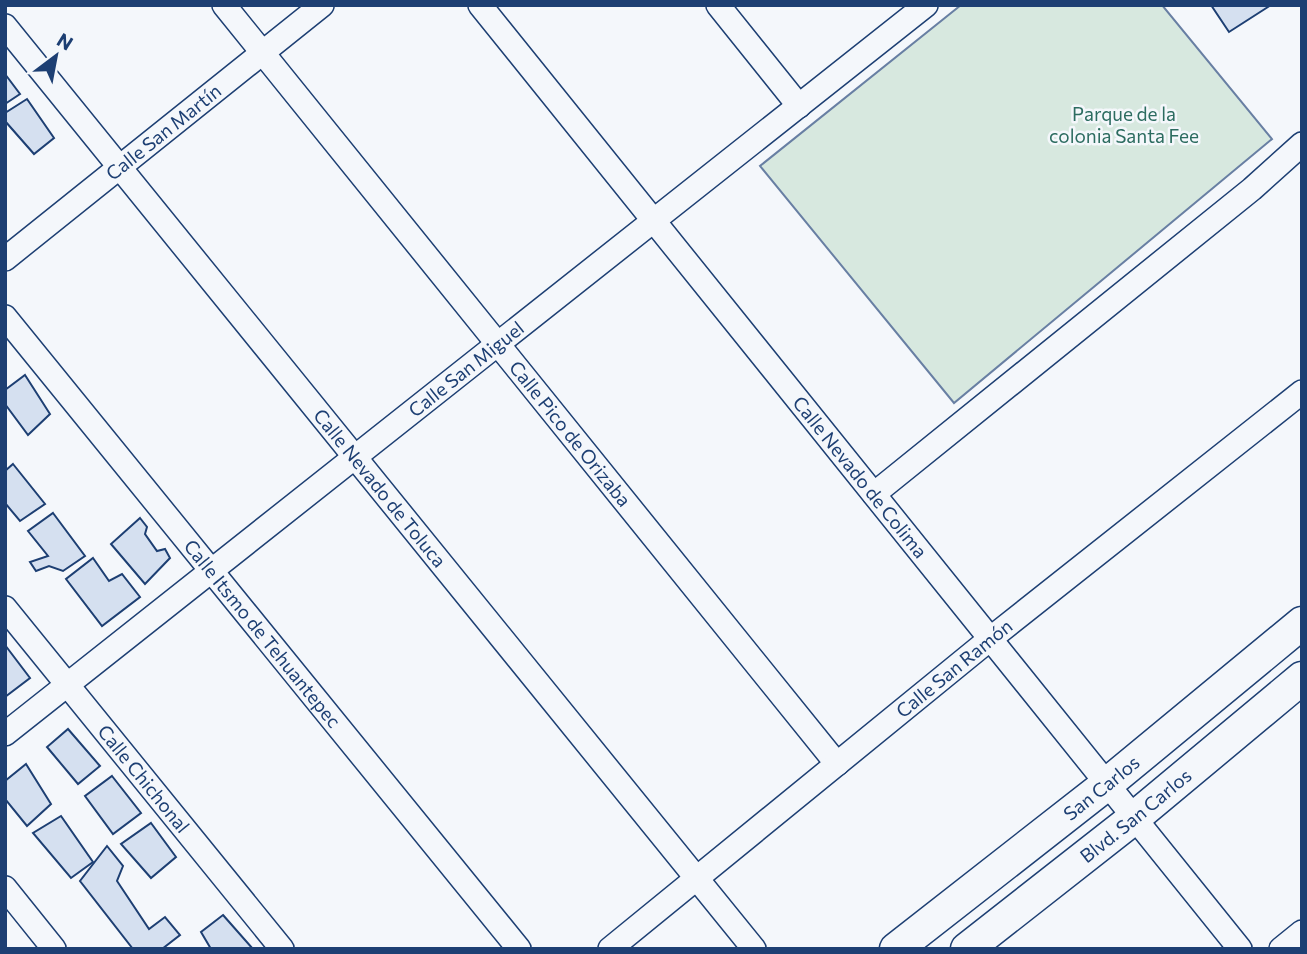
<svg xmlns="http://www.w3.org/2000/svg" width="1307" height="954" font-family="Commissioner,sans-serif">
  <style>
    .green { fill: #d7e8df; stroke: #687fa3; stroke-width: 2 }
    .building { fill: #d5e0f0; stroke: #1d3f73; stroke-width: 2 }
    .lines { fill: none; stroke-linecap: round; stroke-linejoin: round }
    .street-casing { stroke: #1d3f73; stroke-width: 26 }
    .secondary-casing { stroke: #1d3f73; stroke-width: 35 }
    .street { stroke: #f4f7fb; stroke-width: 23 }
    .secondary { stroke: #f4f7fb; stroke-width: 32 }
    .labels { text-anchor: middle; stroke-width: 5; stroke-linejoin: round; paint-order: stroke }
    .park-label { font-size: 19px; fill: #2c6c60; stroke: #f4f7fb }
    .street-label { font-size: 19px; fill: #1d3f73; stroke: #f4f7fb }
  </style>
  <rect width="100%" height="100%" fill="#f4f7fb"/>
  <!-- green -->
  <path class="green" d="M961,5h201l110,134 -318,264 -194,-237z"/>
  <!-- building -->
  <g class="building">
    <path d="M1211,5h60l-42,27z"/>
    <path d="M5,74l15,20 -15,10z"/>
    <path d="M27,99l27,39 -20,16 -29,-33v-8z"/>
    <path d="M25,375l25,39 -22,21 -23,-31v-14z"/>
    <path d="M13,464l32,40 -25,17 -15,-18v-32z"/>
    <path d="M53,513l32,43 -22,15 -14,-5 -13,5 -6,-9 18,-6 -20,-25z"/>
    <path d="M140,518l7,9 -2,7 12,17 8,-2 5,9 -25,26 -34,-40z"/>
    <path d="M93,558l16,23 13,-7 18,23 -38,29 -36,-47z"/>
    <path d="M5,645l25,33 -25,19z"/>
    <path d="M68,729l32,37 -22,18 -31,-37z"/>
    <path d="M26,764l25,40 -24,22 -22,-27v-18z"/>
    <path d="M112,776l29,37 -28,21 -28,-38z"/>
    <path d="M61,816l32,46 -22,16 -38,-45z"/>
    <path d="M151,823l25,34 -25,21 -30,-34z"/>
    <path d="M107,846l16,20 -6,15 32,48 16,-12 15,18 -18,14h-29l-53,-68z"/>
    <path d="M223,915l30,34h-42l-10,-17z"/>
  </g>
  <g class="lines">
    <defs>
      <g id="street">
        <path id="s1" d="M224,5l613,759"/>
        <path id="s2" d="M480,5l760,944"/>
        <path d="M718,5l81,101"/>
        <path id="s3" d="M5,26l749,923"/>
        <path id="s4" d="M5,259l317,-254"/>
        <path id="s5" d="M5,317l514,632"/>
        <path d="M874,494l378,-305 50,-45"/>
        <path id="s6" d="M5,608l277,341"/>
        <path id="s7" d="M5,734l921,-729"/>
        <path d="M5,888l49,61"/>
        <path id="s8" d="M610,949l380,-310 312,-247"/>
        <path d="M1281,949l21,-17"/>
      </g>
      <g id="secondary">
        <path id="s9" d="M896,949l211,-165 195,-161"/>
        <path id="s10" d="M967,949l167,-131 168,-140"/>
      </g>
    </defs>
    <!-- street casing -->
    <use href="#street" class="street-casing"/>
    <!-- secondary casing -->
    <use href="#secondary" class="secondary-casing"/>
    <!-- street -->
    <use href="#street" class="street"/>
    <!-- secondary -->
    <use href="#secondary" class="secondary"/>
  </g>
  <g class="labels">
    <!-- park labels -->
    <g class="park-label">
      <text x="1124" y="121">Parque de la<tspan x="1124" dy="22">colonia Santa Fee</tspan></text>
    </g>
    <!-- street labels -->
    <g class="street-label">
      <text dy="7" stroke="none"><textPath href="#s4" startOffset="203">Calle San Martín</textPath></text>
      <text dy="7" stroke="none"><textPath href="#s7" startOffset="588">Calle San Miguel</textPath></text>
      <text dy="7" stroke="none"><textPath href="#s1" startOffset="551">Calle Pico de Orizaba</textPath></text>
      <text dy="7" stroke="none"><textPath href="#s2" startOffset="606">Calle Nevado de Colima</textPath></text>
      <text dy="7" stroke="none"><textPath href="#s3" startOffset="595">Calle Nevado de Toluca</textPath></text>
      <text dy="7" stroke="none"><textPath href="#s5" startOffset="408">Calle Itsmo de Tehuantepec</textPath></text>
      <text dy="7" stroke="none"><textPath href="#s8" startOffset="444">Calle San Ramón</textPath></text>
      <text dy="7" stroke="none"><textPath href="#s6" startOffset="220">Calle Chichonal</textPath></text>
      <text dy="7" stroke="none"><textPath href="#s9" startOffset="261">San Carlos</textPath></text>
      <text dy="7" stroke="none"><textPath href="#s10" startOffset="215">Blvd. San Carlos</textPath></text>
    </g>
  </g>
  <!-- border -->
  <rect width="1307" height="954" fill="none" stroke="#1d3f73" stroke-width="14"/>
  <!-- north arrow -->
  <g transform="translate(56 56) rotate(32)" stroke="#f4f7fb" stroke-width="5" paint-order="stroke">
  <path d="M0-5L12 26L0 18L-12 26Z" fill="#1d3f73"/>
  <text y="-10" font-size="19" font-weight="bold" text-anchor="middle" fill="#1d3f73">N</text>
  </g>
</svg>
